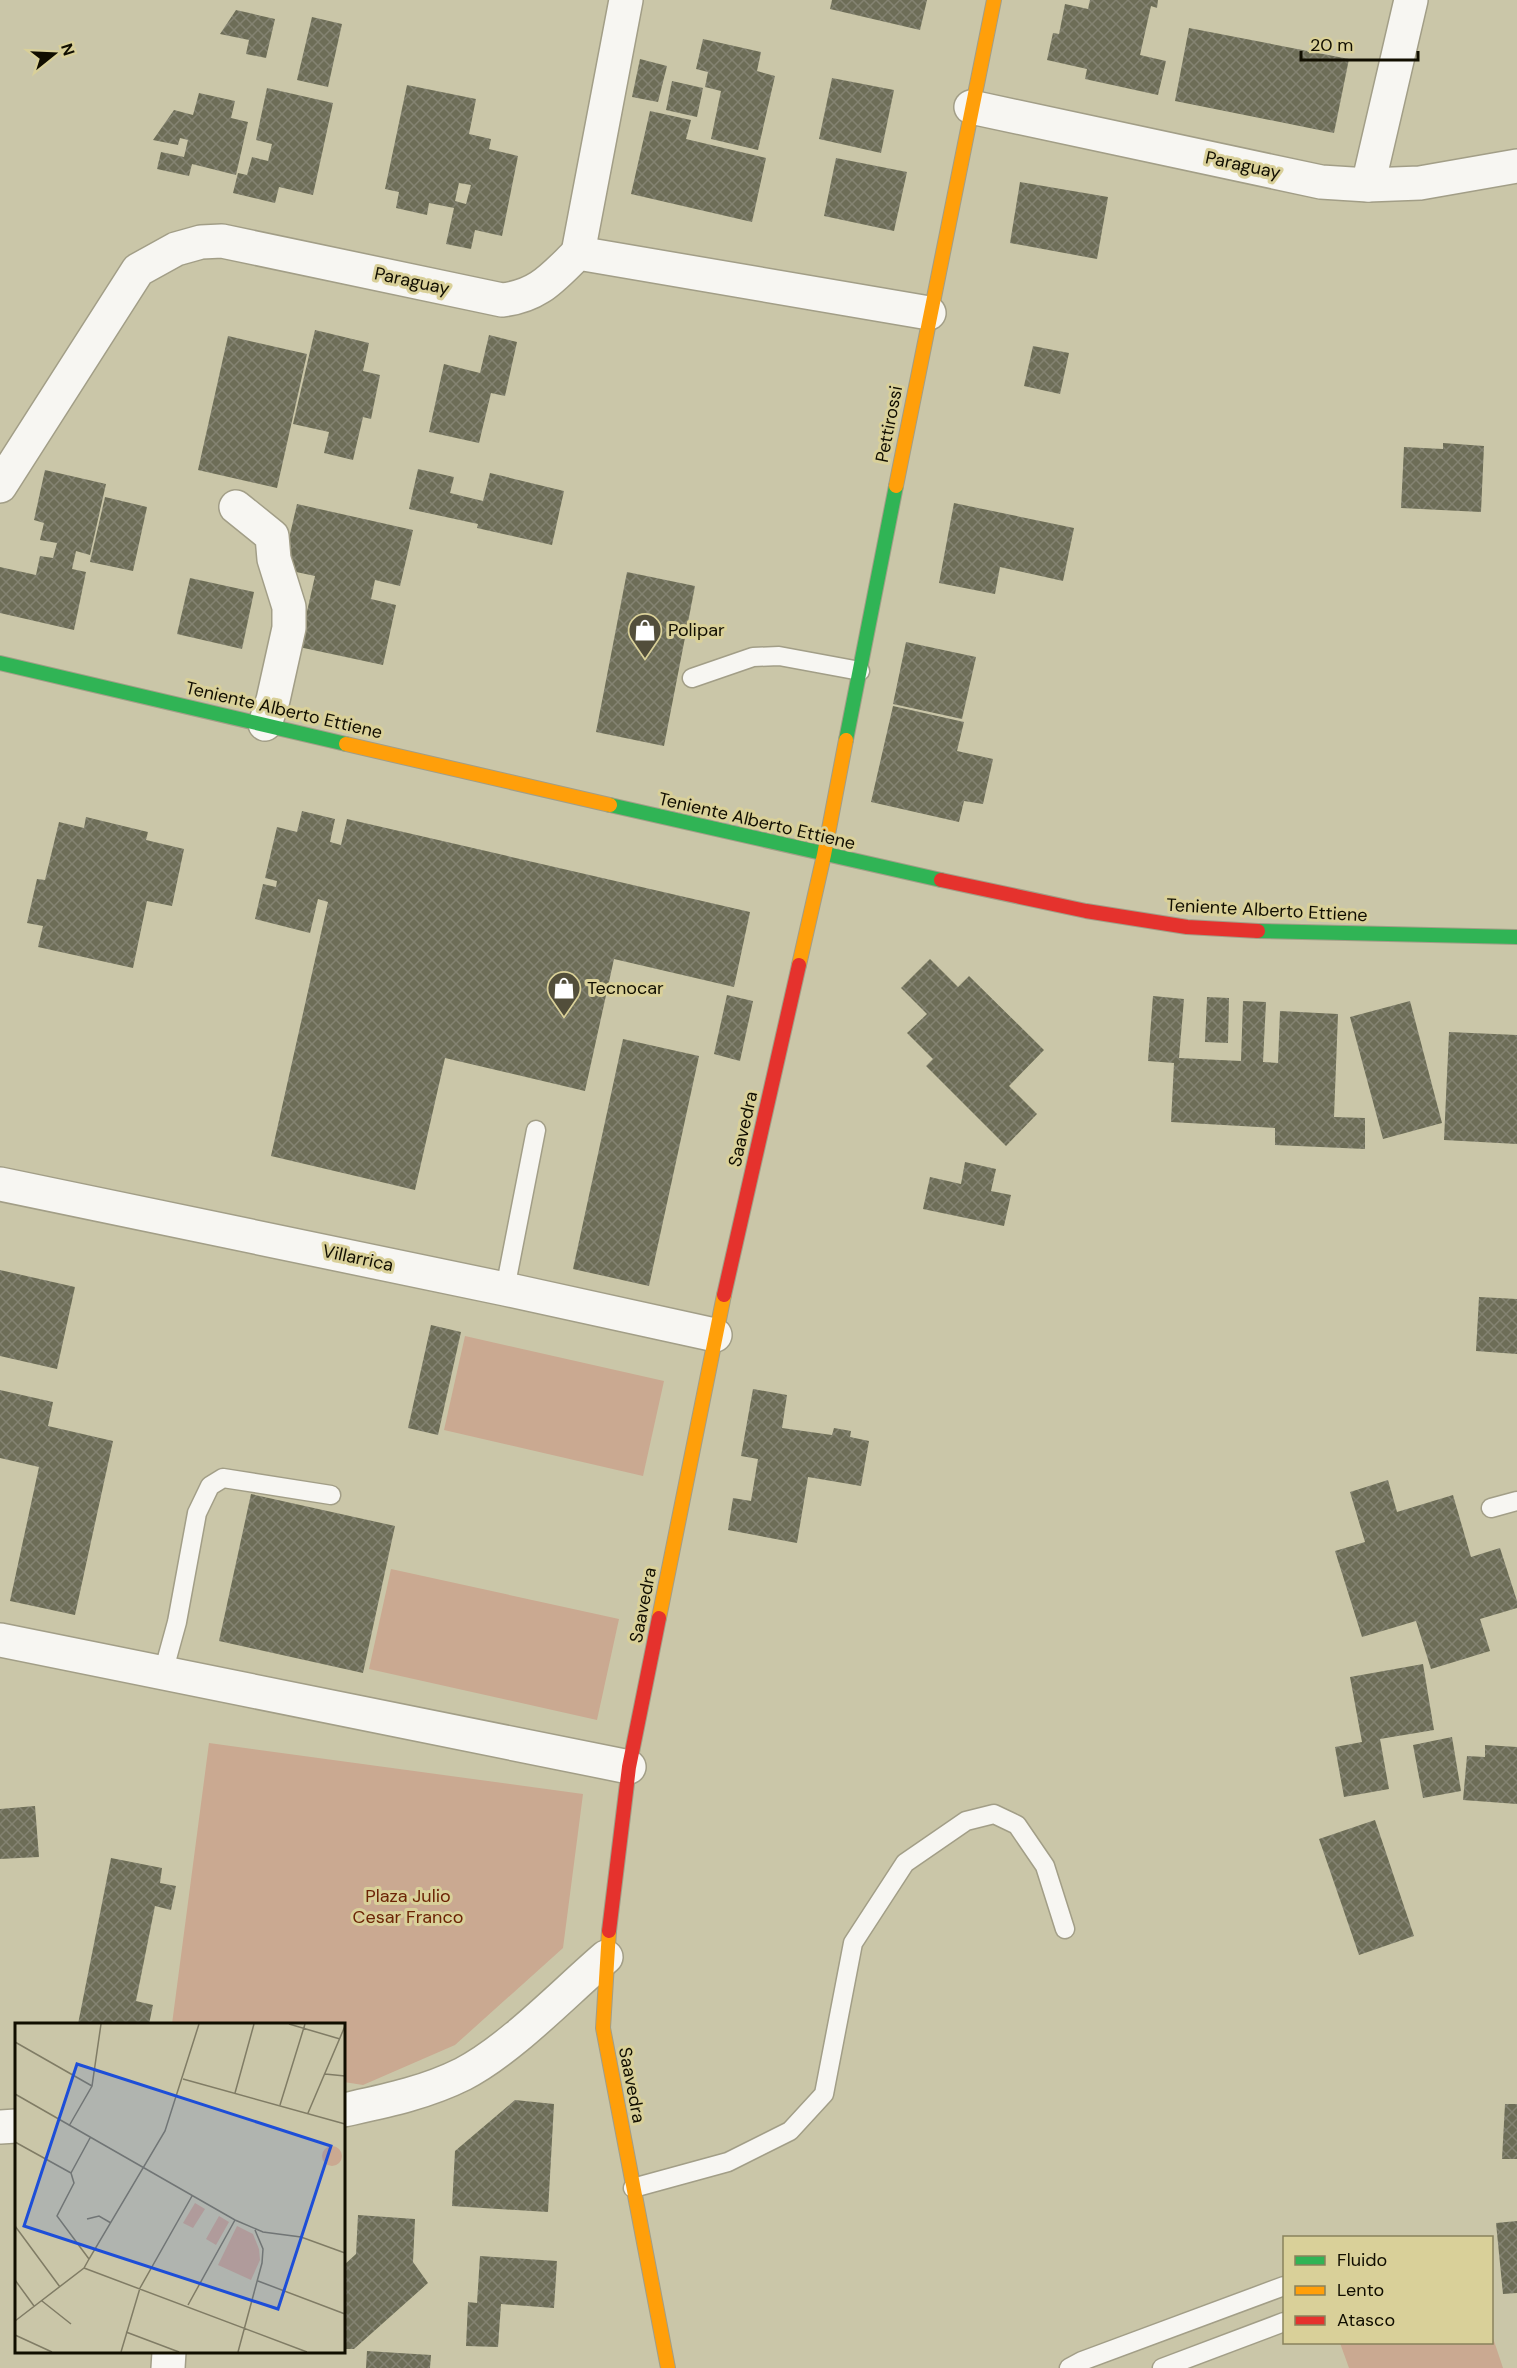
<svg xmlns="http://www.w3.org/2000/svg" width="1517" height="2368" font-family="'DM Sans',sans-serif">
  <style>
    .green { fill: #caa991 }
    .building { fill: url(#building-cross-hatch); fill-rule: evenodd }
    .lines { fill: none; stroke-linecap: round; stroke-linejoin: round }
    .lane-casing { stroke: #a29e87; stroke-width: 21 }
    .street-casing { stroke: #a29e87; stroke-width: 36 }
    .fast-casing { stroke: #a29e87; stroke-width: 16 }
    .slow-casing { stroke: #a29e87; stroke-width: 16 }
    .jam-casing { stroke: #a29e87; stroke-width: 16 }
    .lane { stroke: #f7f6f2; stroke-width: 18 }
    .street { stroke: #f7f6f2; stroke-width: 33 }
    .fast { stroke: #30b455; stroke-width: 14 }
    .slow { stroke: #ff9f0a; stroke-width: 14 }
    .jam { stroke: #e5322d; stroke-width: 14 }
    .labels { text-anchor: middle; stroke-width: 6; stroke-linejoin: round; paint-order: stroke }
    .street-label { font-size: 18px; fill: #110e00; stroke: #d9d099 }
    .poi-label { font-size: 18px; fill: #110e00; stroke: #d9d099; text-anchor: start }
    .park-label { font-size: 18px; fill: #6b2305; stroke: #d9d099 }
    .inset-road { fill: none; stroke: #807c65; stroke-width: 1.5 }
    .view { fill: #1d4ed8; fill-opacity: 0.15; stroke: #1d4ed8; stroke-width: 3 }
    .inset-edge { fill: none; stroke: #110e00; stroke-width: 3 }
  </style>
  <defs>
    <pattern id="building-cross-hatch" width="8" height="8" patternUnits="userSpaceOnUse" patternTransform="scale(1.5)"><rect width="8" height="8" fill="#6d6d57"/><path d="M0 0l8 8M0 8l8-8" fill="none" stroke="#848372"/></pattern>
  </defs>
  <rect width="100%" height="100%" fill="#cac6a8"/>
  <!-- green -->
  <g class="green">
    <path d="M465,1336l199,45 -21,95 -199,-46z"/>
    <path d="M391,1569l228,50 -22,101 -228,-51z"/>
    <path d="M209,1743l374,51 -20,154 -108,97 -92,40 -19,-3v-58h-172z"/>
    <path d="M1492,2335l11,33h-154l-9,-25 152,-1z"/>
  </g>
  <!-- building -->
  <g class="building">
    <path d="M832,0h95l-7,30 -90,-21z"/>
    <path d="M1090,0h68l-1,8 -6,-2 -11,49 26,6 -8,34 -73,-16 2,-10 -40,-9 6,-27 6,1 6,-30 23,5z"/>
    <path d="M236,10l39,9 -9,39 -20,-4 3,-14 -29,-6z"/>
    <path d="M312,17l30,7 -14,63 -31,-7z"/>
    <path d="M1189,28l160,31 -15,74 -159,-32z"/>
    <path d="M703,39l58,13 -4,19 18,5 -17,74 -47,-11 10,-48 -16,-4 3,-15 -12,-3z"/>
    <path d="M640,59l27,7 -9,36 -26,-5z"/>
    <path d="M832,78l62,12 -13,63 -62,-14z"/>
    <path d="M672,81l31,7 -6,29 -31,-7z"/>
    <path d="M407,85l69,14 -7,35 22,5 -2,10 29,7 -16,80 -27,-6 -4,19 -25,-5 8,-36 -25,-5 -2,12 -31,-7 3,-16 -14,-3zM459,183l12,2 -5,19 -11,-3z"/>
    <path d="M267,88l66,15 -20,92 -34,-8 -4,16 -42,-10 5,-20 9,2 5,-18 16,4 4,-17 -16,-4z"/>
    <path d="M199,93l36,8 -4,17 17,4 -12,53 -44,-11 -3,12 -32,-7 4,-17 23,5 4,-17 -8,-2 -2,7 -25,-5 21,-30 19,5z"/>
    <path d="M650,111l41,9 -5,19 80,19 -14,64 -121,-28z"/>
    <path d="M836,158l71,14 -13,59 -70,-15z"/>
    <path d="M1020,182l88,15 -11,62 -87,-16z"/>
    <path d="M315,330l54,13 -6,28 17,4 -9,44 -8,-2 -10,43 -29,-7 5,-21 -36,-8z"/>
    <path d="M489,335l28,7 -12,54 -14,-3 -12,50 -50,-11 15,-68 36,9z"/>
    <path d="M228,336l79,18 -30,134 -79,-18z"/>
    <path d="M1033,346l36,7 -9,41 -36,-8z"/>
    <path d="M1443,443l41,3 -3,66 -80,-4 3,-61 39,2z"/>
    <path d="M418,469l36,8 -4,16 33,8 7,-28 74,18 -12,54 -75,-17 1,-4 -69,-15z"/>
    <path d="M45,470l61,14 -16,71 -14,-4 -4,18 14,3 -12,58 -74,-17v-46l36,8 4,-19 13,2 4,-15 -17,-3 4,-17 -10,-3z"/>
    <path d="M105,497l42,10 -14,64 -43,-9z"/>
    <path d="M954,503l120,25 -11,53 -63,-14 -5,27 -56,-11z"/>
    <path d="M297,504l116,26 -13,56 -25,-6 -4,19 25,6 -13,60 -84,-18 16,-71 -33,-7z"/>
    <path d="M627,572l68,14 -31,160 -68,-14z"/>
    <path d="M190,578l64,14 -12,57 -65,-15z"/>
    <path d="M906,642l70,15 -14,62 -69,-15z"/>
    <path d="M893,706l71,16 -7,29 36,8 -10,45 -19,-3 -5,21 -88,-20z"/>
    <path d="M302,811l33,8 -5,23 11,3 6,-26 403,93 -16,75 -120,-28 -29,132 -140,-33 -30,132 -144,-34 57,-254 -10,-3 -8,34 -55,-14 8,-35 13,3 1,-6 -12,-3 12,-51 20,5z"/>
    <path d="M86,817l62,15 -2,8 38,9 -12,57 -25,-5 -14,67 -95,-21 5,-21 -16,-3 10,-44 8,1 14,-58 25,6z"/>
    <path d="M930,959l28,28 11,-11 75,74 -35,36 28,28 -31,32 -80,-80 7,-7 -26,-26 20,-19 -26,-26z"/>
    <path d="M727,995l26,6 -13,60 -26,-7z"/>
    <path d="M1153,996l31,3 -5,59 62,3 2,-60 23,1 -3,60 15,1 2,-52 58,3 -4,103 31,1v31l-90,-4v-17l-104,-6 3,-59 -26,-2z"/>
    <path d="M1207,997l22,1 -1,45 -23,-1z"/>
    <path d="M1410,1001l32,122 -59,16 -33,-122z"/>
    <path d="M1449,1032l68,3v109l-73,-4z"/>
    <path d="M623,1039l76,17 -50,230 -76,-17z"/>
    <path d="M965,1162l31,7 -5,22 20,4 -7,31 -81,-17 7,-32 31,7z"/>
    <path d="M0,1270l75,17 -18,82 -57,-13z"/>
    <path d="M1479,1297l38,2v55l-41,-3z"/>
    <path d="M431,1325l30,7 -23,103 -30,-7z"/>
    <path d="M753,1389l34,6 -5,33 50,7 2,-7 17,3 -1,6 19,4 -8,45 -53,-9 -11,66 -69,-13 5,-32 18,3 7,-42 -17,-3z"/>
    <path d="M0,1390l53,12 -5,24 65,15 -38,174 -65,-14 29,-134 -39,-9z"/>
    <path d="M1388,1480l9,32 56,-17 18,62 29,-9 17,53v7l-37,11 10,32 -59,18 -15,-48 -54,16 -27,-86 30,-9 -15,-50z"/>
    <path d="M251,1494l144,32 -32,147 -144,-32z"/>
    <path d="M1423,1664l11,66 -54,9 9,50 -45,8 -9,-50 27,-5 -12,-65z"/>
    <path d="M1452,1737l9,54 -38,7 -10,-53z"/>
    <path d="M1485,1745l32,2v57l-54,-4 4,-44 18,1z"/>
    <path d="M35,1806l4,51 -39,2v-50z"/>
    <path d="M1375,1820l39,116 -55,19 -40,-116z"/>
    <path d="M111,1858l51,10 -2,15 16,3 -5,24 -16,-4 -19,95 17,4 -4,19h-71z"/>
    <path d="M515,2100l39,4 -6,108 -96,-6 3,-55z"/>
    <path d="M1505,2104h12v55h-15z"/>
    <path d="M358,2215l57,4 -2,43 15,21 -74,66h-10v-84l12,-11z"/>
    <path d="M1517,2221v72l-14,1 -7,-71z"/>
    <path d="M480,2256l77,5 -3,47 -53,-4 -3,43 -32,-1 2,-44 9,1z"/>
    <path d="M367,2351l64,4 -1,13h-64z"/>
  </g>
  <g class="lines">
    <defs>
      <g id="lane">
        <path d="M692,678l61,-21 26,-1 81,15"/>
        <path d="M505,1289l31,-159"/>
        <path d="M1491,1508l26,-7"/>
        <path d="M163,1673l14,-51 20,-109 13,-27 13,-8 108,17"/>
        <path d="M633,2188l95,-26 62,-31 34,-37 29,-151 52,-80 61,-42 28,-7 23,11 28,41 20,63"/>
        <path d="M1069,2368l13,-7 202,-75"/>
        <path d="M1162,2368l122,-46"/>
      </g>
      <g id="street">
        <path d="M971,107l350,75 47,3 52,-2 97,-17"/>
        <path d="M1368,185l43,-185"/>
        <path d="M578,253l48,-253"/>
        <path d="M0,486l138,-216 38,-21 25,-7 21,-1 280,59c37,-4 51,-23 76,-47l351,60"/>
        <path d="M236,507l36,29 2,23 15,48v21l-16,72 -8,24"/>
        <path d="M0,1184l505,105 210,46"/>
        <path d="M0,1640l629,127"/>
        <path d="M344,2110c41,-9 81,-17 119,-36 48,-25 101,-81 143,-117"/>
        <path d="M0,2127l16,-1"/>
        <path d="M168,2368l1,-16"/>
      </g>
      <g id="fast">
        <path d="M0,663l346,81"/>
        <path d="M846,740l50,-254"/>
        <path d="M610,805l331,75"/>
        <path d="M1258,931l259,6"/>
      </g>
      <g id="slow">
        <path d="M896,486l98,-486"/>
        <path d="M346,744l264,61"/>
        <path d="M799,965l25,-110 22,-115"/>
        <path d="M659,1618l65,-323"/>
        <path d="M609,1931l-6,97 65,340"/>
      </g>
      <g id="jam">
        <path d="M941,880l145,31 101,16 71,4"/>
        <path d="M724,1295l75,-330"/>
        <path d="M609,1931l20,-164 30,-149"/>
      </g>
    </defs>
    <!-- lane casing -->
    <use href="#lane" class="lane-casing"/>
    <!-- street casing -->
    <use href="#street" class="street-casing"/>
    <!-- fast casing -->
    <use href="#fast" class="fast-casing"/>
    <!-- slow casing -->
    <use href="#slow" class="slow-casing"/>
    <!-- jam casing -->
    <use href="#jam" class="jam-casing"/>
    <!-- lane -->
    <use href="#lane" class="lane"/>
    <!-- street -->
    <use href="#street" class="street"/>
    <!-- fast -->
    <use href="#fast" class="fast"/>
    <!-- slow -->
    <use href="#slow" class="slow"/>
    <!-- jam -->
    <use href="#jam" class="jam"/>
  </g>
  <!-- icons -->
  <defs>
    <symbol id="shop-pin" viewBox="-11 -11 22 30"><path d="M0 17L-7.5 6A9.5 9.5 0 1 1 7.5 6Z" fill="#524e3b" stroke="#d9d099"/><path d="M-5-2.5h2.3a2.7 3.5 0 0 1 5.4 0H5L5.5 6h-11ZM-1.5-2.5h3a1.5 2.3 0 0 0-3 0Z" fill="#fff"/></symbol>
  </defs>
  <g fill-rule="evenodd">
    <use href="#shop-pin" x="626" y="611" width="38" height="52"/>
    <use href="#shop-pin" x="545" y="969" width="38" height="52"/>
  </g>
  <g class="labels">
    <!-- street labels -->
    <g class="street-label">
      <text transform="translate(1243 165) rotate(12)" y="6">Paraguay</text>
      <text transform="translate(412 281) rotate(12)" y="6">Paraguay</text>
      <text transform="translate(889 424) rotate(-79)" y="6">Pettirossi</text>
      <text transform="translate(284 710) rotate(13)" y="6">Teniente Alberto Ettiene</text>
      <text transform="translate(757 821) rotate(13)" y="6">Teniente Alberto Ettiene</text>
      <text transform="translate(1267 910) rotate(3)" y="6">Teniente Alberto Ettiene</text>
      <text transform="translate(743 1129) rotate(-77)" y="6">Saavedra</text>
      <text transform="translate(358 1258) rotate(12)" y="6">Villarrica</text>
      <text transform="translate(643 1605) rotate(-79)" y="6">Saavedra</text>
      <text transform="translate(632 2085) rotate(79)" y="6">Saavedra</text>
    </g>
    <!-- poi labels -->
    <g class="poi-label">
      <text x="668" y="636">Polipar</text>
      <text x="587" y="994">Tecnocar</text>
    </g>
    <!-- park labels -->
    <g class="park-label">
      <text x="408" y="1902">Plaza Julio<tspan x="408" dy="21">Cesar Franco</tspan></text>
    </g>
  </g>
  <!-- overview -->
  <g transform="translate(15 2023)">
    <rect width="330" height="330" fill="#cac6a8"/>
    <path d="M307 133a10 10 0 1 1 20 0a10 10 0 1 1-20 0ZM180,180l10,6 -12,19 -10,-5zM204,193l10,6 -13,23 -10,-6zM222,203l16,8 6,15 1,11 -9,20 -33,-15z" fill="#caa991"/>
    <path class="inset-road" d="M274,1l51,15M0,19l77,44M310,51l20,2M168,56l162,45M220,70l19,-69M0,71l220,126 28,12 38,5 44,16M265,82l25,-81M293,90l37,-87M54,103l23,-40 9,-62M0,119l56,31M72,196l12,-3 12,7M0,203l45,61M74,236l-32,-43 17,-33 -3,-10 19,-35M69,245l223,84M0,257l19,26M243,258l87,33M27,278l29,23M173,282l47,-85M0,298l69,-53 5,-9 76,-128 34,-107M111,309l53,20M0,312l37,17M106,329l19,-64 52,-92M223,329l24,-89 1,-14 -8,-19"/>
    <path class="view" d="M62,41l254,82 -53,163 -254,-83z"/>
    <rect width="330" height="330" class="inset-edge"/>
  </g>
  <!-- legend -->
  <rect x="1283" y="2236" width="210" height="108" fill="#d9d099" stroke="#89825c" stroke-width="1.5"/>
  <rect x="1295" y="2256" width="30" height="9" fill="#30b455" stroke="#89825c" stroke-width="1.5"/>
  <text x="1337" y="2266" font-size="18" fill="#110e00">Fluido</text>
  <rect x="1295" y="2286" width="30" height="9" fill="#ff9f0a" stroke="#89825c" stroke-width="1.5"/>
  <text x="1337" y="2296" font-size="18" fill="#110e00">Lento</text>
  <rect x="1295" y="2316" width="30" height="9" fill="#e5322d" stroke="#89825c" stroke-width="1.5"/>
  <text x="1337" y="2326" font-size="18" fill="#110e00">Atasco</text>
  <!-- north arrow -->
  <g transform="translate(54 54) rotate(72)" stroke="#d9d099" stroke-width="4.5" paint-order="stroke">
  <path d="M0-4.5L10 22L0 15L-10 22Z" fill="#110e00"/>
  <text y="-9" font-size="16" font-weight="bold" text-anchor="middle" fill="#110e00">N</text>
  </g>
  <!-- scale -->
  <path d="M1301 51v9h117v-9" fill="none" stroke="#110e00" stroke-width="3"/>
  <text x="1310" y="51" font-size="18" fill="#110e00" stroke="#d9d099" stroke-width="4.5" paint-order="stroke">20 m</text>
</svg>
